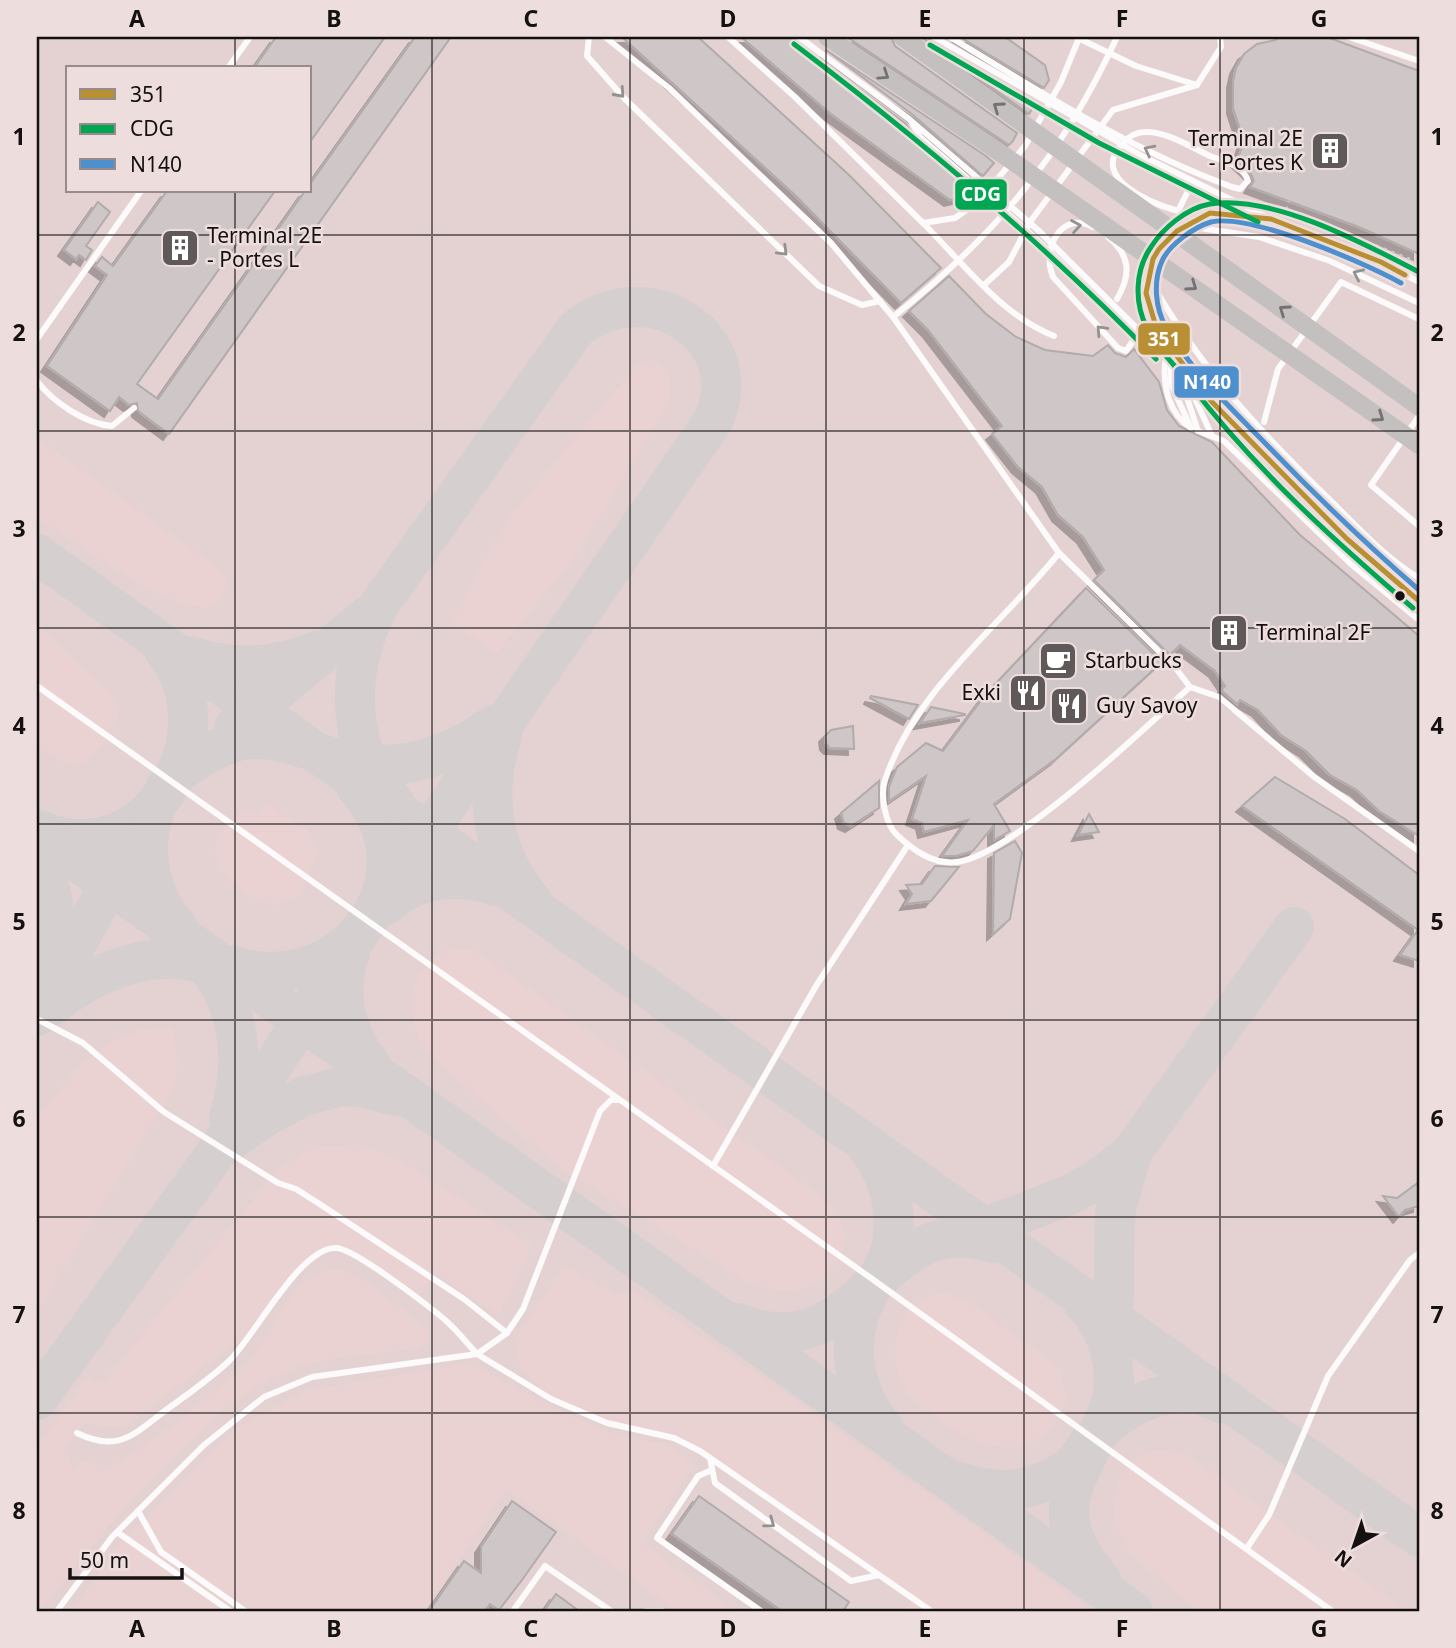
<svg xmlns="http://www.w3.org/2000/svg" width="1456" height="1648" font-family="'Noto Sans',sans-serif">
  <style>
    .built { fill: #e4d2d2; fill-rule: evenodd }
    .green { fill: #ead2d2 }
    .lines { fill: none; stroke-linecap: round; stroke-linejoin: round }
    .taxiway { stroke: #d5cfcf; stroke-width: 40 }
    .building { fill: #cfc7c7; stroke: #b2abab; stroke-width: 2; filter: url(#shadow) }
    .path { stroke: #cdcaca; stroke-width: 2.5; stroke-dasharray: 3.5 5; stroke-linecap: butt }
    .service { stroke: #fcfafa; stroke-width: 6 }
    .secondary { stroke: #c4c0c0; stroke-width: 18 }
    .bus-1-casing { stroke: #eddddd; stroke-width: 10 }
    .bus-2-casing { stroke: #eddddd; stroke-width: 10 }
    .bus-3-casing { stroke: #eddddd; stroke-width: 10 }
    .bus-1 { stroke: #b89033; stroke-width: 5 }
    .bus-2 { stroke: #00a651; stroke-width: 5 }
    .bus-3 { stroke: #4d90cd; stroke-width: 5 }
    .oneway { stroke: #767171 }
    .oneway2 { stroke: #949191 }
    .grid { fill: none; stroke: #161111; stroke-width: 2; stroke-opacity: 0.55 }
    .bus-dot { fill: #161111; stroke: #eddddd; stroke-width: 2.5 }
    .labels { text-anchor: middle; stroke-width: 5; stroke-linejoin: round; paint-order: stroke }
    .poi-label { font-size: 21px; fill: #161111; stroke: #eddddd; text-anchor: start }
    .line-badge { stroke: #eddddd; stroke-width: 2.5 }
    .badge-label { font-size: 19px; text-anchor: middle; font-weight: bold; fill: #fff }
    .neatline { fill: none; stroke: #161111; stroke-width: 2.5 }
    .grid-label { font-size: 23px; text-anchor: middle; font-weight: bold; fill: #161111 }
  </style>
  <defs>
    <filter id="shadow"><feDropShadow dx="-6" dy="6" stdDeviation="0" flood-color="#0004"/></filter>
  </defs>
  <rect width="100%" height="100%" fill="#eae0e0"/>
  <!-- built -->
  <path class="built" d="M37,37h1382v1574h-1382zM68,68h242v123h-242z"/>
  <!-- green -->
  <g class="green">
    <path d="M646,360c26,4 27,21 22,43l-89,148 -82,102 -46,-31 59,-106 125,-149z"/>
    <path d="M37,438l185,133 6,15c-4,10 -10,20 -21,21 -39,5 -136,-68 -170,-90z"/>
    <path d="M37,623l73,71c3,6 8,13 8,20 0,12 -29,50 -40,50 -13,1 -30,-11 -41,-17z"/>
    <path d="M266,804l41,26 10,24 -18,41 -26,10c-52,-16 -84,-59 -27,-95l12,4z"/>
    <path d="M451,949l20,1 13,7 340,241c21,21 27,41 10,67 -5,8 -14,18 -24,21 -21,7 -43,3 -63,-4l-176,-108 -32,-24 -115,-100c-20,-39 -16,-82 27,-101z"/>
    <path d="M173,1028l4,32 -2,26 -138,225v-193l42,-52 39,-28 23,-8z"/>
    <path d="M363,1145l41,18 128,82 -33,70 -63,-42 -19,26 -61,-44 -18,-7 -15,2 -24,19 -55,68 -118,88 -13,2 -29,-4 -19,25 9,21 6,-8c8,1 22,6 31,4 21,-4 122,-88 140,-106 24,-28 42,-90 84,-89 24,0 65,39 85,53l7,8v11l-13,7c-45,6 -95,7 -136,26 -40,19 -73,52 -104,83 -49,48 -93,97 -133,153h-4v-163l51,-72 14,8 176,-215 39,-23z"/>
    <path d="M564,1266l52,29 18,-4 148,100 311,220h-188l8,-12 -213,-148 -26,-13 -67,-15 -56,-24 -31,-33 -4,-28z"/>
    <path d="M943,1293l26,9 85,61 8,12 4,28c-6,8 -11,20 -18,27 -35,34 -80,11 -111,-12 -8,-7 -19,-12 -25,-20 -29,-36 -20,-99 31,-105z"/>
    <path d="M468,1363l97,51 57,23 46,7 26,21 -52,78 94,68h-59l-171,-122 -82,122h-352l47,-66 116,-116 71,-38z"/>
    <path d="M1163,1449l24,6 220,156h-208l-66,-54 -18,-35v-21l5,-25 21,-22z"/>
  </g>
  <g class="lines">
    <!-- taxiway -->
    <g class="taxiway">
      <path d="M37,554l1382,983"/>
      <path d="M190,656c43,14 84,13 126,-5"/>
      <path d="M234,727l138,-115"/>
      <path d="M502,736c-19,61 -11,115 30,165"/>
      <path d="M40,830c106,47 193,-96 123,-181"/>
      <path d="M37,833l1096,778"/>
      <path d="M37,856c19,38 23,78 16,119"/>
      <path d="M384,906c32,-29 70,-33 111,-20"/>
      <path d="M177,926c-35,-39 -39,-98 -8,-143 8,-11 26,-22 38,-29 13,-7 29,-15 45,-15 29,-2 56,12 83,19 60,17 111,1 160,-34"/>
      <path d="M350,953c-15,39 -4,82 21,112"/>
      <path d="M199,957c41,43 48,105 30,160"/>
      <path d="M230,965c114,38 207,-91 126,-178"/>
      <path d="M41,1014c49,-41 114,-72 176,-45"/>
      <path d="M37,1016l85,-155"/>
      <path d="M868,1148c23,29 32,71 21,107 -6,18 -20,34 -27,52 -17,42 -7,88 22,121"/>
      <path d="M218,1150l141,-217 354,-512c38,-81 -62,-151 -137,-92l-197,276c-33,63 -36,141 15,197"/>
      <path d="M965,1235l102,-39 30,-16 35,-28 162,-225"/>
      <path d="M1084,1304c27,27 38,74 23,110 -29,68 -66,96 -6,166"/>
      <path d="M737,1323c126,51 143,-119 255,-80"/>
      <path d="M1113,1342l2,-129 17,-61"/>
      <path d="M37,1400l181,-250 48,-34 38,-20 39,-10 17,1 38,9"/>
      <path d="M959,1482c38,13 79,11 112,-16 9,-8 15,-21 24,-30 33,-33 80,-57 126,-33"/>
    </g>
  </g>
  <!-- building -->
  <g class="building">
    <path d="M276,37h109l-75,105v-74h-56z"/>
    <path d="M415,37h36l-282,397 -31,-23 -1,-8 -8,2 -10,-8 -9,14 -63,-45 60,-91 -12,-9 7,-9 11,9 54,-75h108l-138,193 21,15 147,-208h5v-7z"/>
    <path d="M622,37h76l150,137 93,94 -40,35 -105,-107z"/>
    <path d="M741,37h52l3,5 110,82 10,17 56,48 -6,7 -16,4 -119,-86z"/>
    <path d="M847,37h44l4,9 122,87 -4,8 -4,4z"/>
    <path d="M921,37h7l3,5 105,60 -7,12z"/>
    <path d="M960,37h45l40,28 4,15 -5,8z"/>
    <path d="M1277,37h50l92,34v183l-60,-27 -109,-40 4,-6 -3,-7 -14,-13 7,-20 -11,-33v-26l3,-14 8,-14 13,-10 19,-4z"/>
    <path d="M826,50l160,106 8,7 -11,13 -70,-61z"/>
    <path d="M98,202l12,10 -24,34 6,4 -6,10 -7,-5 -3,4 -12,-9z"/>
    <path d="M949,276l37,38 30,23 29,13 48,6 15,-11 7,8 11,4 8,-8 25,33 8,28 12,16 33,16 87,92 120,102v200l-40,-25 -22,-21 -27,-15 -24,-24 -25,-16 -23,-25 -18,-10 -3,4 -16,-14 4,-4 -10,-15 -35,-26 -10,10 -76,-75 10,-10 -21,-33 -25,-22 -16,-28 -24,-20 -26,-33 10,-8 -74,-96 -19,-19z"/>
    <path d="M1086,588l76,74 -106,97 -62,45 16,27 -16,9v-15l-21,26 -17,5h-14l26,-36 -44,12 -2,-9 -10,-4 14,-43 -37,25v-14l8,-20 29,-24 17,8 43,-57z"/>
    <path d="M871,696l47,9 -9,14 -39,-21z"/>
    <path d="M931,707l34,7v1l-45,8z"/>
    <path d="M853,726l1,23 -24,-1 -4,-4 -1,-8 6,-6z"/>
    <path d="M1275,777l70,42 74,56v86l-19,-6 18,-25 -176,-124z"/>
    <path d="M879,781v27l-28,18 -7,-3 -3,-10z"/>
    <path d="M1089,814l10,18 -21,3z"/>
    <path d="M1015,841l7,12 -12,66 -17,15 1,-81z"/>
    <path d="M935,866l24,1 -28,34 -25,3 6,-10 -6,-9 16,-1z"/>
    <path d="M1419,1182v24l-14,4 -6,7 -16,-21 14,2z"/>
    <path d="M699,1496l150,106 -6,9h-61l-110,-77z"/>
    <path d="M512,1501l44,31 -34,48 -23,30 -9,-6 -5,7h-56l35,-50 17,12v-26z"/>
    <path d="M556,1594l23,17h-35z"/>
  </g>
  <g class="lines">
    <!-- path -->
    <g class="path">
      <path d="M1275,210l2,-4 133,53"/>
      <path d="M1286,210l3,-9"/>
    </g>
    <!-- service -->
    <g class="service">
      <path d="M589,37l-2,19 38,43 194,187 43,19 18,-4"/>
      <path d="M605,37l64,51 162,155 62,74 166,236 115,113 16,21 29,10 94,79 106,75"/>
      <path d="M728,37l67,60 128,126 32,-5 24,-17 46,-55 36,-64 18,-44"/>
      <path d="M799,37l110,82 129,111 170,169"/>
      <path d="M934,37l210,120 127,62 110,43 38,20"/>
      <path d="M950,37c90,55 183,114 282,150l8,2 8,-8c-4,-15 -25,-20 -38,-25 -19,-9 -44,-25 -65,-24 -10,0 -17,5 -23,12 -33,35 31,60 56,67l11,-22"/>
      <path d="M1349,37l70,24"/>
      <path d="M1078,38l58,28 61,19"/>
      <path d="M228,68l22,-31"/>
      <path d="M911,121l9,16c74,64 149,128 215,201l-9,13 -8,-3 -65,-71c-12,-29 9,-67 40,-50"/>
      <path d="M1271,219l-61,-6 -33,18 -24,28 -7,34 3,18 8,19 55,72 135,137 72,62"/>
      <path d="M923,223c40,40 78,92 131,113"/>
      <path d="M1187,226l72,11 71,24 89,42"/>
      <path d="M1108,237c23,19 23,38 9,62"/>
      <path d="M1405,275l9,-5 5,3"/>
      <path d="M1150,280c48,86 114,156 184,224 26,26 54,56 85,74"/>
      <path d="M984,285l25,-23 21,-40 83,-112 84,-25 24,-38 -1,-10"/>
      <path d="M893,317c101,-80 170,-162 224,-280"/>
      <path d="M37,339l104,-148"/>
      <path d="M1165,362c-2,25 4,52 26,66"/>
      <path d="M1171,367v17l20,44"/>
      <path d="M1180,377l18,54 26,10 127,123 68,56"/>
      <path d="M1182,379l11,15 19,42"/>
      <path d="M37,381c16,21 48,43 75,45l22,-18"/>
      <path d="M1419,416l-48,69 48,41"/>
      <path d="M1264,422l14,-53 63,-87 78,37"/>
      <path d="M1059,553c-57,71 -145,138 -174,227 -5,15 0,44 12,55 16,15 36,30 60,27 54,-6 189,-135 233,-175"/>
      <path d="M1418,589l1,-1"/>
      <path d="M37,686l838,595 457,330"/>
      <path d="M37,1019l46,24 81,69 114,71 18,6 22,14 146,96 43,34"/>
      <path d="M713,1166l103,-180 92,-141"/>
      <path d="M77,1433c41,20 56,2 89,-23 22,-16 44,-31 63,-49 26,-25 72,-116 108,-113 19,2 89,56 107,71 12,10 22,23 33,35l30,-21 16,-24 77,-198 11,-11h8"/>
      <path d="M710,1458l5,25 136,98 28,-6"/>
      <path d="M712,1470l-14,6 -41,62 104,73"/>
      <path d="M138,1511l23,41 84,59"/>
      <path d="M117,1532l113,79"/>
      <path d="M1247,1548l22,-33 59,-139 82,-116 9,-7"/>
      <path d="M57,1611l55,-74 92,-92 60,-48 48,-20 165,-23 74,45 56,24 67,15 26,13 231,160"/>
      <path d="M513,1611l32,-45 66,45"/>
      <path d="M646,1611h16"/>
    </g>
    <!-- secondary -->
    <g class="secondary">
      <path d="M827,37l165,110 427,298"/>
      <path d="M902,37l517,370"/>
    </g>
    <defs>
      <path id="bus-1" d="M1405,275l-24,-13 -110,-43 -61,-6 -33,18 -18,18 -6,10 -7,34 11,37 55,72 135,137 72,62"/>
      <g id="bus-2">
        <path d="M794,44c128,97 250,199 362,315"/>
        <path d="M930,45l169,98 159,79"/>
        <path d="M1413,608c-81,-69 -159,-140 -224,-225 -14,-18 -32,-34 -42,-55 -13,-25 -12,-58 4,-81 12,-19 36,-39 59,-43 62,-10 155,40 209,68"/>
      </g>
      <path id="bus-3" d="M1401,283c-36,-20 -151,-70 -190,-61 -17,5 -42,23 -49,39 -9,20 -7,47 4,66 25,44 65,81 100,117 49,51 99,99 153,146"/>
    </defs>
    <!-- bus-1 casing -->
    <use href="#bus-1" class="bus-1-casing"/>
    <!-- bus-2 casing -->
    <use href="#bus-2" class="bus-2-casing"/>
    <!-- bus-3 casing -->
    <use href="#bus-3" class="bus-3-casing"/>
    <!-- bus-1 -->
    <use href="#bus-1" class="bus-1"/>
    <!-- bus-2 -->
    <use href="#bus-2" class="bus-2"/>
    <!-- bus-3 -->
    <use href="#bus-3" class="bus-3"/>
  </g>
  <!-- one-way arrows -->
  <defs><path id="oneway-chevron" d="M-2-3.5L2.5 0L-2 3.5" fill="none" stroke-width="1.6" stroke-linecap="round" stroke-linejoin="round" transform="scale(1.75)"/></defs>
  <g class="oneway">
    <use href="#oneway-chevron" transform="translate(884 75) rotate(34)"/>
    <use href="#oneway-chevron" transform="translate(998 107) rotate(-145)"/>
    <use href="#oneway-chevron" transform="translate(1192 286) rotate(35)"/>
    <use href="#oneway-chevron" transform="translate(1284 310) rotate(-145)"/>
    <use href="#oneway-chevron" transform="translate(1379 417) rotate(35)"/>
  </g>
  <g class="oneway2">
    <use href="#oneway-chevron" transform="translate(620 93) rotate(48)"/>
    <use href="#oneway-chevron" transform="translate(1149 150) rotate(-153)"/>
    <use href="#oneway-chevron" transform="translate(1076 226) rotate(-10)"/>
    <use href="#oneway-chevron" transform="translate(783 251) rotate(44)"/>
    <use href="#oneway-chevron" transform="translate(1358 274) rotate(-155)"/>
    <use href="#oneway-chevron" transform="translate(1101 330) rotate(-133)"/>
    <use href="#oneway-chevron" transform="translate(770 1523) rotate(36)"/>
  </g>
  <!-- grid -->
  <path class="grid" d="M235,37v31M432,37v1574M630,37v1574M826,37v1574M1024,37v1574M1220,37v1574M235,191v1420M37,235h1382M37,431h1382M37,628h1382M37,824h1382M37,1020h1382M37,1217h1382M37,1413h1382"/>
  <!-- icons -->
  <defs>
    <symbol id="building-square" viewBox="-11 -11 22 22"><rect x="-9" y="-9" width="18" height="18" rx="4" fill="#605959" stroke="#eddddd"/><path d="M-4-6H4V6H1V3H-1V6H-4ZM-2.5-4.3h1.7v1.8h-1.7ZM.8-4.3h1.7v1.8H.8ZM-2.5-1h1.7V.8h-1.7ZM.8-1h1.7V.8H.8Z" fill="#fff"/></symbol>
    <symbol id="cafe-square" viewBox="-11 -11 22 22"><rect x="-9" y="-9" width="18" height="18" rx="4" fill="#605959" stroke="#eddddd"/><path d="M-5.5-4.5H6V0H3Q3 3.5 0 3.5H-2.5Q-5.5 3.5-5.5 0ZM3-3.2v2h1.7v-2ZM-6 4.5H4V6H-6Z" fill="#fff"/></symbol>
    <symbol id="restaurant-square" viewBox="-11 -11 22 22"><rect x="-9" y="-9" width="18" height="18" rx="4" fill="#605959" stroke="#eddddd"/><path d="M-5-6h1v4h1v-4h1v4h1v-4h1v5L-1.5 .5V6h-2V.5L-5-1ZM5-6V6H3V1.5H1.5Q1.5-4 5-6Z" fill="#fff"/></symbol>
  </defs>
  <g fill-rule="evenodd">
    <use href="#building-square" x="1308" y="129" width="44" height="44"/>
    <use href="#building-square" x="158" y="226" width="44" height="44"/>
    <use href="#building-square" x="1207" y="611" width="44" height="44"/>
    <use href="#cafe-square" x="1036" y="639" width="44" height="44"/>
    <use href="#restaurant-square" x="1006" y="671" width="44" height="44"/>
    <use href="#restaurant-square" x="1047" y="684" width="44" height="44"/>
  </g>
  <!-- markers -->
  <circle class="bus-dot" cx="1400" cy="596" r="6"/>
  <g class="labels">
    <!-- poi labels -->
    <g class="poi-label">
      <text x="1303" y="146" text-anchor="end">Terminal 2E<tspan x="1303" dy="24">- Portes K</tspan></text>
      <text x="207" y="243">Terminal 2E<tspan x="207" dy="24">- Portes L</tspan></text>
      <text x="1256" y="640">Terminal 2F</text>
      <text x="1085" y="668">Starbucks</text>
      <text x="1001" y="700" text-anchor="end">Exki</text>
      <text x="1096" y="713">Guy Savoy</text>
    </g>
  </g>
  <g class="line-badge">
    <rect x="954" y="178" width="54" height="33" rx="7" fill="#00a651"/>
    <rect x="1137" y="322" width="54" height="34" rx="7" fill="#b89033"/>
    <rect x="1173" y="365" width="67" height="34" rx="7" fill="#4d90cd"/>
  </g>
  <g class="badge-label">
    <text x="981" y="201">CDG</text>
    <text x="1164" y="346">351</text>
    <text x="1207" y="389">N140</text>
  </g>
  <!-- border -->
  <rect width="1456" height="1648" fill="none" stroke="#eddddd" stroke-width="77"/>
  <!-- legend -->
  <rect x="66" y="66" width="245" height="126" fill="#eddddd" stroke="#978b8b" stroke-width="2"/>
  <rect x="80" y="89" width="35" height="10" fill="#b89033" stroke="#978b8b" stroke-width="2"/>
  <text x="130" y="102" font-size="21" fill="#161111">351</text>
  <rect x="80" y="124" width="35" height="10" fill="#00a651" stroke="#978b8b" stroke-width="2"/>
  <text x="130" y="136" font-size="21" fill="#161111">CDG</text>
  <rect x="80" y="159" width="35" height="10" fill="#4d90cd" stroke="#978b8b" stroke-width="2"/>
  <text x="130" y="172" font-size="21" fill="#161111">N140</text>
  <!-- north arrow -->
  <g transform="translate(1354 1546) rotate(220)" stroke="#eddddd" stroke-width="5" paint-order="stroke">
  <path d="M0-5L12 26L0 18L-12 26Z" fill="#161111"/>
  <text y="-10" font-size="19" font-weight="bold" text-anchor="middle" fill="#161111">N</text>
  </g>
  <!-- scale -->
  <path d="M70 1568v10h112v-10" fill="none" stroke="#161111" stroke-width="3.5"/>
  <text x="80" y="1568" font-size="21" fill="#161111" stroke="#eddddd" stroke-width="5" paint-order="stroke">50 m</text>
  <rect x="38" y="38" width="1380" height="1572" class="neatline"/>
  <g class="grid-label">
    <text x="137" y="27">A</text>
    <text x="334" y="27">B</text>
    <text x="531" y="27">C</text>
    <text x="728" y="27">D</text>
    <text x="925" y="27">E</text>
    <text x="1122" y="27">F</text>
    <text x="1319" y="27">G</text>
    <text x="19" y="145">1</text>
    <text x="1437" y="145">1</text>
    <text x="19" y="341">2</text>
    <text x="1437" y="341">2</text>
    <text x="19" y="537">3</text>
    <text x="1437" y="537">3</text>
    <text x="19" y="734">4</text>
    <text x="1437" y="734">4</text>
    <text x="19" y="930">5</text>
    <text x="1437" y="930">5</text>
    <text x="19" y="1127">6</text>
    <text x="1437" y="1127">6</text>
    <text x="19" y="1323">7</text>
    <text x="1437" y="1323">7</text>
    <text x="19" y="1519">8</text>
    <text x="1437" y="1519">8</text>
    <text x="137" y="1637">A</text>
    <text x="334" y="1637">B</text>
    <text x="531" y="1637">C</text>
    <text x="728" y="1637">D</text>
    <text x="925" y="1637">E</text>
    <text x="1122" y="1637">F</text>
    <text x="1319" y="1637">G</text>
  </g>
</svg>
